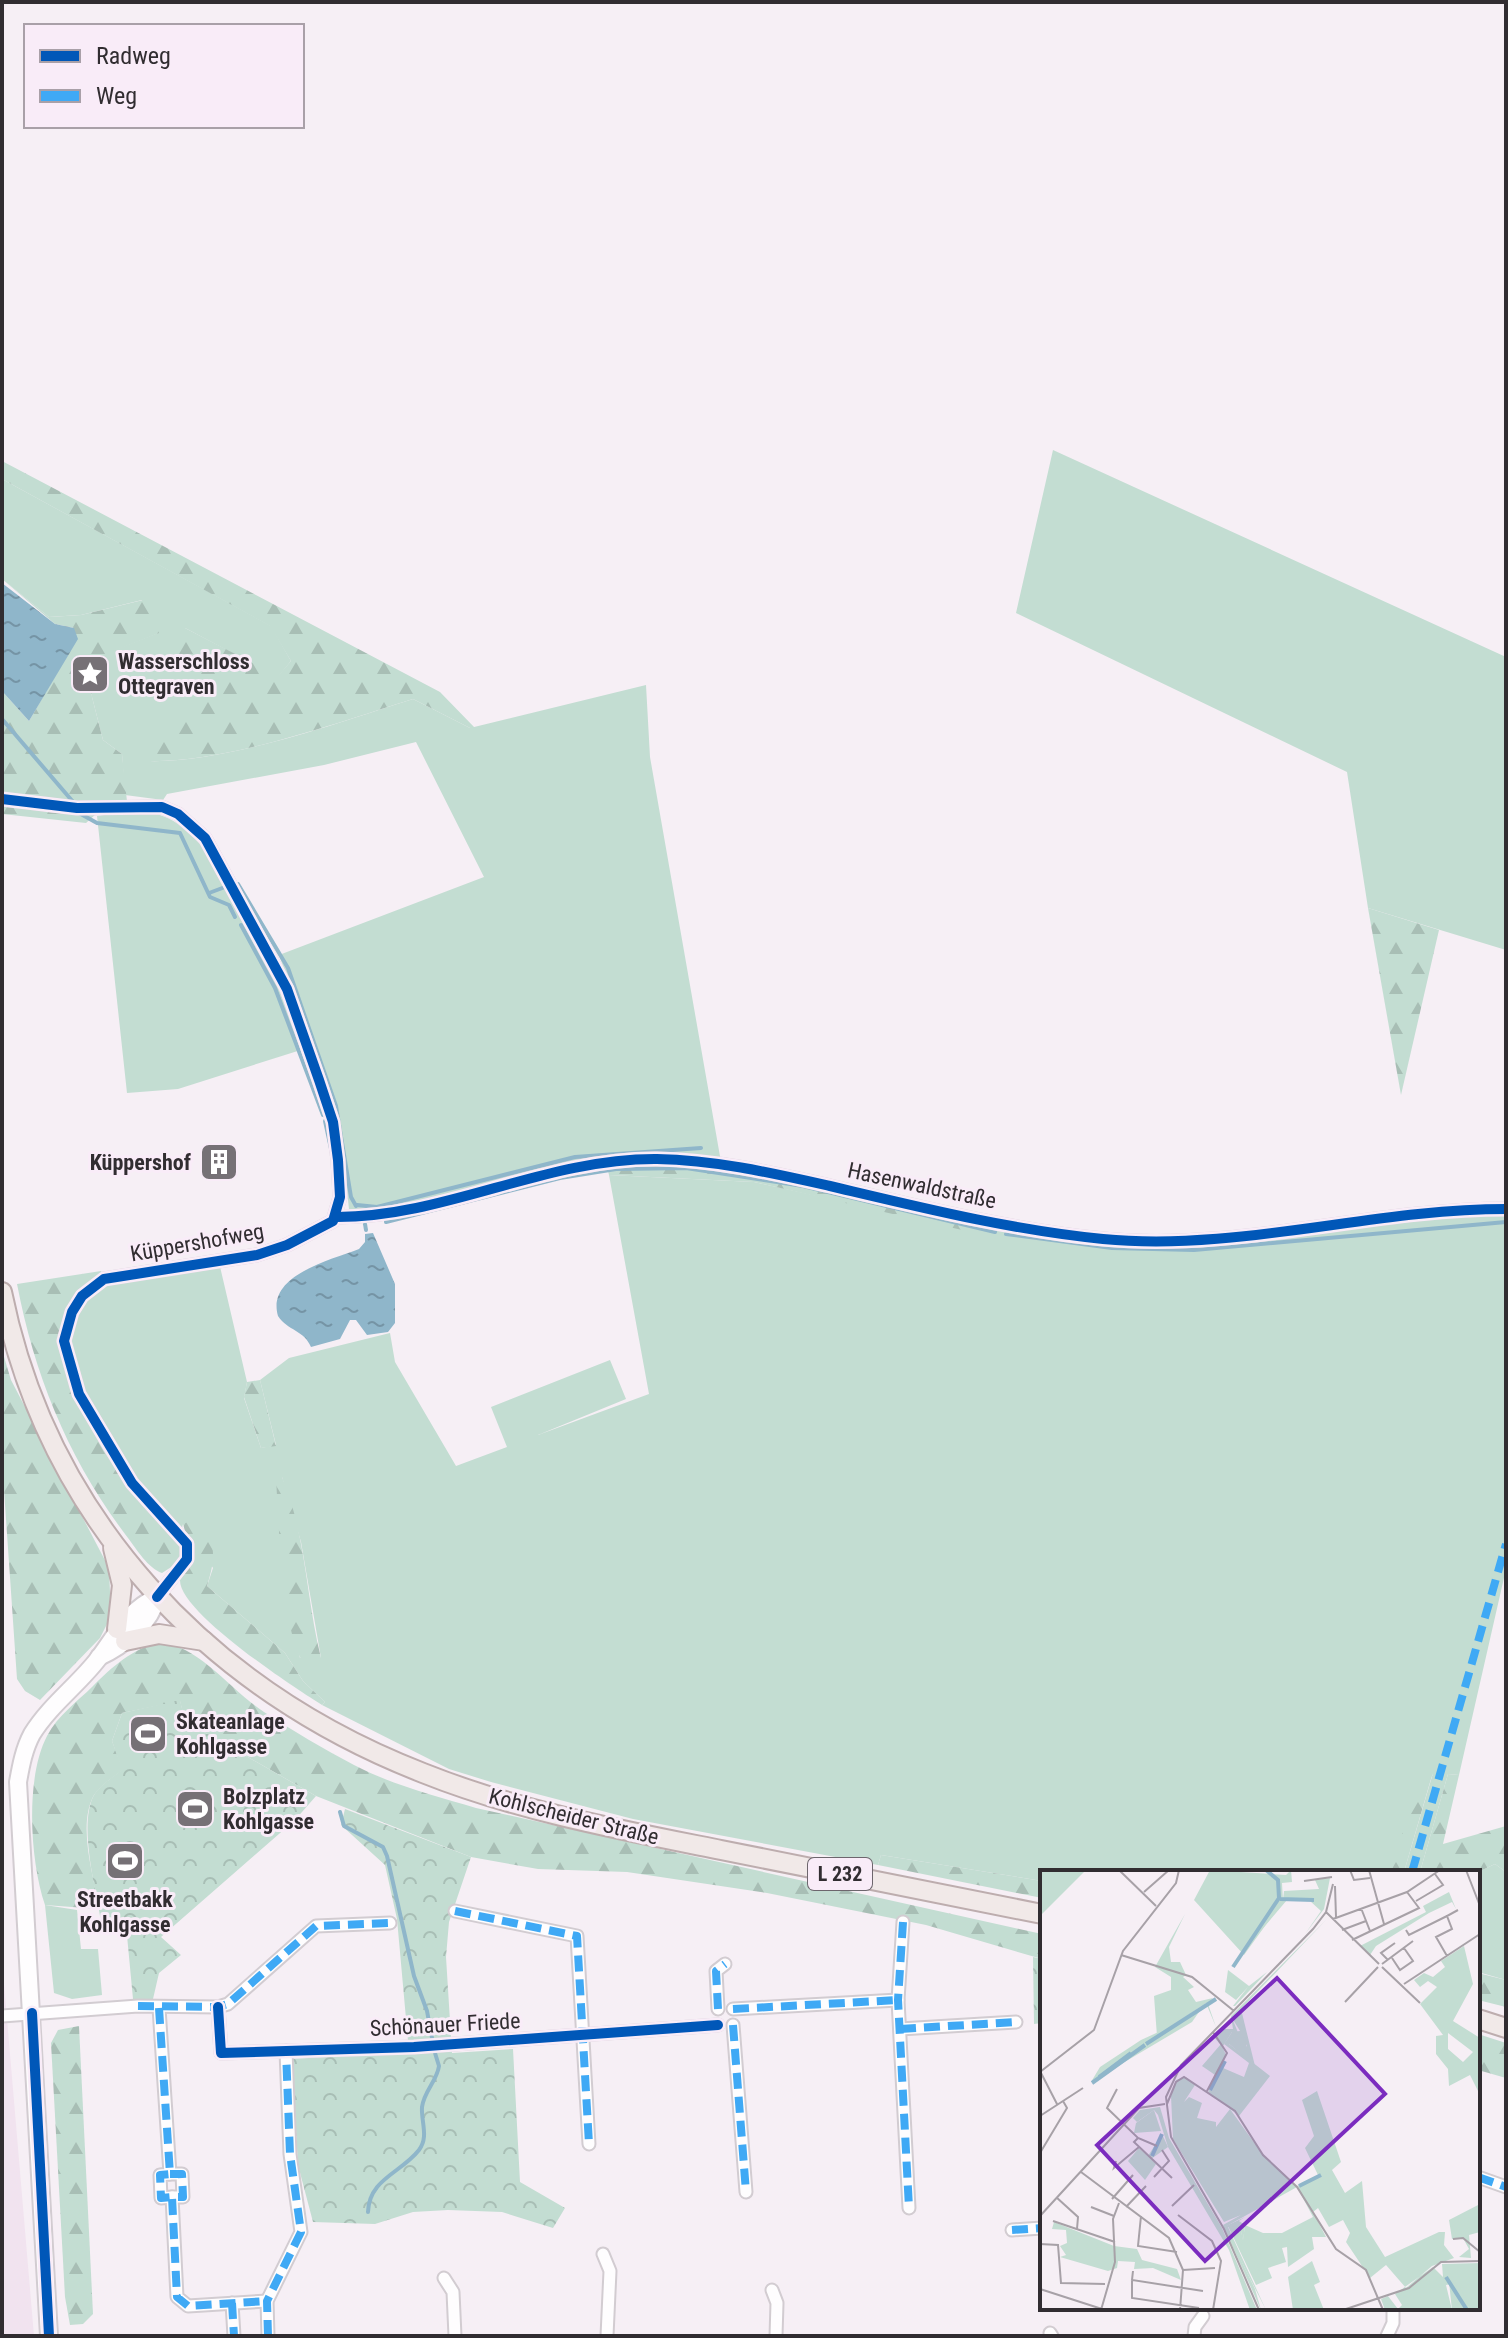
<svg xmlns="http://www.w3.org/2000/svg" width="1508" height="2338" font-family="'Roboto Condensed',sans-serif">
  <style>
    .built { fill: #f1e3ef }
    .grass { fill: #c3ddd2; fill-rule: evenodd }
    .forest { fill: url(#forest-firs) }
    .park { fill: url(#park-crowns) }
    .water { fill: url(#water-ripples) }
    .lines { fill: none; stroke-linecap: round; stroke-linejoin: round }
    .stream { stroke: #8fb6ca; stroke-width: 4 }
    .minor-casing { stroke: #d2ccd1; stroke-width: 15 }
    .secondary-casing { stroke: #d2ccd1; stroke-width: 20 }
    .primary-casing { stroke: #bdadae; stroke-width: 22 }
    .minor { stroke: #fefdfe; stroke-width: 11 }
    .secondary { stroke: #fefdfe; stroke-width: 16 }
    .primary { stroke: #f1e9e8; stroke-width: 18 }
    .quiet { stroke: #3fa9f5; stroke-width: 8; stroke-dasharray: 16 8; stroke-linecap: butt }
    .cycleway-casing { stroke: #f9ecf8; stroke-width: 15 }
    .cycleway { stroke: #0057b8; stroke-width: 10 }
    .labels { text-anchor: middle; stroke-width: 6; stroke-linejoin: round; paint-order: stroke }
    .shield { fill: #f9ecf8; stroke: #6d666d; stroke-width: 2 }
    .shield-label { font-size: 20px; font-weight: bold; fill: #312d31 }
    .poi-label { font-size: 22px; font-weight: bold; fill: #312d31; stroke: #f9ecf8; text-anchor: start }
    .street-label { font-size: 22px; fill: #312d31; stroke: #f9ecf8 }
    .inset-river { fill: none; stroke: #8fb6ca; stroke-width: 4 }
    .inset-road { fill: none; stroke: #a7a1a7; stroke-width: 2 }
    .view { fill: #7b2cbf; fill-opacity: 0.15; stroke: #7b2cbf; stroke-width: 4 }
    .inset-edge { fill: none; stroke: #312d31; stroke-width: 4 }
  </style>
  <defs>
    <pattern id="forest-firs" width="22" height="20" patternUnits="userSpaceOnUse" patternTransform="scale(2)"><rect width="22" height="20" fill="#c3ddd2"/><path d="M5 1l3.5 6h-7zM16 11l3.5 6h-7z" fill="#a8beb5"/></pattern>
    <pattern id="park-crowns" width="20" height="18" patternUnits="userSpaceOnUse" patternTransform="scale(2)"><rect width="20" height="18" fill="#c3ddd2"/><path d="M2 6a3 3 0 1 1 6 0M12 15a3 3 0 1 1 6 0" fill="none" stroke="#a8beb5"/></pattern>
    <pattern id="water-ripples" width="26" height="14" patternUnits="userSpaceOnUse" patternTransform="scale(2)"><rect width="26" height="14" fill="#8fb6ca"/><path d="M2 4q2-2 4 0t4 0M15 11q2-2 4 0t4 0" fill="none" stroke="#7594a5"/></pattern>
  </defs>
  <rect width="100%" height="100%" fill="#f6eff5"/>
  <!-- built -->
  <path class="built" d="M2,1960l32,376h-32z"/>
  <!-- grass -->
  <g class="grass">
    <path d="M1053,450l453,207v293l-138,-42 -21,-136 -331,-159z"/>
    <path d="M2,479l269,147 20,35 -13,16 -93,-49 15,37 -54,96c78,3 191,-38 267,-62l57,29 176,-43 4,72 71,405 -129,1 -242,56 -10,-96 -61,-168 205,-78 -68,-135 -92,23 -157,29 -4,6 -38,-5 -3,-41 -19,-14 -11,-43 -3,-37 69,-27 -16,-33 -61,15 -32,2 -47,-38z"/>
    <path d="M138,810c15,3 28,5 40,14 56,39 98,163 126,225l-126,40 -51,4 -30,-277z"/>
    <path d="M609,1175l145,7 91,20 133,14 60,14 107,9 114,-4 161,-21 86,-2v357l-47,206 -11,-1 -28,98h-16l29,-99 -42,99h-349v9l-161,-26 -3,10 -245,-46 -142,-37 -42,-13 -127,-64 3,-3 -22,-21 -18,-28 -78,-67 6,-18 -30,-44 -4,15 -40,-39 -40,-62 -36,-75 -3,-17 2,-19 7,-18 34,-34 115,-17 29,124 -3,16 17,50 15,-3 -16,-65 29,-22 101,-25 5,29 61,104 51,-19 -16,-40 119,-47 16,39 -88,36 111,-41zM282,1477l19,65 20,116h-21c-16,-64 -18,-115 -18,-181z"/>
    <path d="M1495,1864l11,8v108l-28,-8v-100z"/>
    <path d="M45,1905l32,5 4,39h17l4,46 -30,4 -18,-6z"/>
  </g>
  <!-- forest -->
  <g class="forest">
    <path d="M2,461l438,231 35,36h-5l-57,-29c-77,24 -189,65 -268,62l54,-96 -26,-9 12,-28 93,48 13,-15 -21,-35 -268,-147z"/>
    <path d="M2,579l47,38 32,-2 62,-15 16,33 -70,28 3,36 11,43 19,14 6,57 -32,3 -10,9 -84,-9v-123l27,30 28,-48 17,-45 -19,-4z"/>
    <path d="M1368,908l71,22 -38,165z"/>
    <path d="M721,1162l257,54 -16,14 -208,-48 -145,-7 -3,-12z"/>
    <path d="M101,1271l2,4c-11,11 -27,22 -35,35 -28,47 40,153 71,190 12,13 31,24 40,39 5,8 3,15 0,23l-17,11c-14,-5 -25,-23 -34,-35 -58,-76 -93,-160 -111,-254z"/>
    <path d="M2,1350l9,30 98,188 2,48 -11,22 -60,62 -15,-9 -8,-12 -15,-218z"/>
    <path d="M260,1380l16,66 -15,2 -17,-51 3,-15z"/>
    <path d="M276,1477h6c24,57 24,121 39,181l-3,8 -8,2c-28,-11 -32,-159 -34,-191z"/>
    <path d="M192,1520l9,2c16,23 14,38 6,64l78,67 18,28 22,21 -3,3c-29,-18 -143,-93 -142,-125 22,-30 10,-28 3,-56z"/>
    <path d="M159,1642c41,4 70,47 105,70 29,19 60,37 90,53 38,20 82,31 122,43l566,126v25l-116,-34 -159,-32 -140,-21 -89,-3 -67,-12 -155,-61 -131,-75 -5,-20 -58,12 -10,28 11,29c-10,7 -22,15 -29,25 -17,31 0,81 5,114l-54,-4c-15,-44 -20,-127 2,-169 11,-21 30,-34 46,-50 20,-20 38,-36 66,-44z"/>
    <path d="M1433,1772l-29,100h-13l21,-71 12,-26z"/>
    <path d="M1448,1774l11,1 -16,69 63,-18v46l-11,-8 -17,8h-58z"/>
    <path d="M881,1855l161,26v17l-164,-33z"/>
    <path d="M1478,1973l28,7v27l-28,-7z"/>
    <path d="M79,2026l14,288 -10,10 -13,1 -5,-28 -14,-254 7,-13z"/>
    <path d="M1478,2034l28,9v35l-28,-8z"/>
  </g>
  <!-- park -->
  <g class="park">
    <path d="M180,1700l5,21 131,75 -21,24 -134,117 20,18 -22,18 -6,26h-20l-7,-74 -25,-4c-5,-31 -23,-97 -7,-126 6,-10 19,-18 28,-25l-10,-29 10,-28z"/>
    <path d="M345,1809l126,48 -22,65 -3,35 6,96 61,-4 7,133 45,26 -12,20 -51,-16 -54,-2 -35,2 -38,12 -62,-2 -15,-57 -6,-106 117,-7 -12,-133 -12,-54 -44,-40z"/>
    <path d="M1033,1957l9,2v64l-8,1z"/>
  </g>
  <!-- water -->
  <g class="water">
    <path d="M2,583l53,41 19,4 4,11 -49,82 -27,-30z"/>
    <path d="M373,1233l22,51v39l-7,9 -21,3 -11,-15h-6l-10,19 -29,8c-7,-17 -23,-16 -33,-31 -12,-41 53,-56 81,-67l6,-7v-8z"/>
  </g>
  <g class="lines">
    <!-- stream -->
    <g class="stream">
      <path d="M2,719l72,84"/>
      <path d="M79,813l18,10 83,10 30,64 19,8 6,12"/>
      <path d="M238,884l50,84 48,138 15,91 5,9"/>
      <path d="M209,893l16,-6"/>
      <path d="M241,925l34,63 48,127"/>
      <path d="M325,1121l7,32"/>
      <path d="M357,1205l20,2 198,-50 126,-9"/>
      <path d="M386,1222l174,-44 56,-9 70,-1 117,18 192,46"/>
      <path d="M365,1224l1,6"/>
      <path d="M1006,1234l106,14 82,2 312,-28"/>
      <path d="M340,1812l4,14 39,21 4,9 27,120 13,35 5,27"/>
      <path d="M368,2212c1,-33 33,-39 51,-62 10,-13 2,-28 3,-43 2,-16 15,-26 17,-41l-4,-13"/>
    </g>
    <defs>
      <g id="minor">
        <path d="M2,799l75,9 85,-1 16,7 27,24 82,151 32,91 14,42 5,38 2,37 -7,24 -46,24 -30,10 -153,24 -22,17 -10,16 -8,29 15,53 53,89 55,61v15l-30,38"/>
        <path d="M337,1217c109,0 209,-59 320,-58 59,1 115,14 173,27 89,21 181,44 273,53 135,13 268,-30 403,-30"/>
        <path d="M455,1911l122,25 12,208"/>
        <path d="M903,1922l-5,78 11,208"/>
        <path d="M218,2007l3,46 193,-6 304,-22"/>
        <path d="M159,2008l11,166 -10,1 1,23 11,-1"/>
        <path d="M718,2009l-2,-38 9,-7"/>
        <path d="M733,2009l165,-9"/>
        <path d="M2,2016l136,-10 80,1 10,-3 88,-78 74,-3"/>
        <path d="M733,2025l13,167"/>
        <path d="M900,2029l116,-7"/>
        <path d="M170,2174h12l1,23h-11l5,100 11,9 79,-5"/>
        <path d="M1478,2177l28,10"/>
        <path d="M1012,2230l30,-2"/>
        <path d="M603,2254l7,17 -3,65"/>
        <path d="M444,2278l9,14 2,44"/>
        <path d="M772,2290l5,13 -1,33"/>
        <path d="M232,2303l2,33"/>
        <path d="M1050,2333l2,3"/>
        <path d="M268,2336l-1,-35 34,-69 -11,-78 -4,-103"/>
        <path d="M1194,2336l1,-9 8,-11"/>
        <path d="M1387,2336l6,-13v-14"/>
      </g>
      <g id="secondary">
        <path d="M99,1657c25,-11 52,-34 58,-60"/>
        <path d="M49,2336l-31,-554c3,-17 6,-33 14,-48 18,-29 46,-49 66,-75 18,-24 30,-49 59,-62"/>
      </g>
      <g id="primary">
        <path d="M2,1292c46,228 207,398 421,481 95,38 198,57 298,77 107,21 214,43 321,64"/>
        <path d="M113,1548l9,37 -5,44"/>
        <path d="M125,1641l34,-7 45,7"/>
        <path d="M1478,2019l28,9"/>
      </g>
    </defs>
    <!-- minor casing -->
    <use href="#minor" class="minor-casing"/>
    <!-- secondary casing -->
    <use href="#secondary" class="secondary-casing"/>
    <!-- primary casing -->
    <use href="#primary" class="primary-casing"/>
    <!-- minor -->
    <use href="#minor" class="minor"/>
    <!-- secondary -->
    <use href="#secondary" class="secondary"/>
    <!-- primary -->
    <use href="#primary" class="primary"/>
    <!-- quiet -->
    <g class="quiet">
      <path d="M1412,1872l94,-328"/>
      <path d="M455,1911l122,25 12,208"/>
      <path d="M903,1922l-5,78 11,208"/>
      <path d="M138,2006l80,1 10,-3 88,-78 74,-3"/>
      <path d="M159,2008l11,166 -10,1 1,23 11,-1"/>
      <path d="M718,2009l-2,-38 9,-7"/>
      <path d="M733,2009l165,-9"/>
      <path d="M733,2025l13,167"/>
      <path d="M900,2029l116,-7"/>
      <path d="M170,2174h12l1,23h-11l5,100 11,9 79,-5"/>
      <path d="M1478,2177l28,10"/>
      <path d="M1012,2230l30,-2"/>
      <path d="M232,2303l2,33"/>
      <path d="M268,2336l-1,-35 34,-69 -11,-78 -4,-103"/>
    </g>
    <defs>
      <g id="cycleway">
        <path d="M2,799l75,9 85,-1 16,7 27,24 82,151 32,91 14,42 5,38 2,37 -7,24 -46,24 -30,10 -153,24 -22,17 -10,16 -8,29 15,53 53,89 55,61v15l-30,38"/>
        <path d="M337,1217c109,0 209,-59 320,-58 59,1 115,14 173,27 89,21 181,44 273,53 135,13 268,-30 403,-30"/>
        <path d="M218,2007l3,46 193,-6 304,-22"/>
        <path d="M32,2013l17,323"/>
      </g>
    </defs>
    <!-- cycleway casing -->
    <use href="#cycleway" class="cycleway-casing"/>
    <!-- cycleway -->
    <use href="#cycleway" class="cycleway"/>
  </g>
  <!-- icons -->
  <defs>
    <symbol id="sight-square" viewBox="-11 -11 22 22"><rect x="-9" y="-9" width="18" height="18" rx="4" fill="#767176" stroke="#f9ecf8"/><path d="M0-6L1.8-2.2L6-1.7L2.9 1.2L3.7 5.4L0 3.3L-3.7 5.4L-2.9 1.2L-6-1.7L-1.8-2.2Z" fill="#fff"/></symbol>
    <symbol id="building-square" viewBox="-11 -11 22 22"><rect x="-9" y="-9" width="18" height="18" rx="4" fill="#767176" stroke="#f9ecf8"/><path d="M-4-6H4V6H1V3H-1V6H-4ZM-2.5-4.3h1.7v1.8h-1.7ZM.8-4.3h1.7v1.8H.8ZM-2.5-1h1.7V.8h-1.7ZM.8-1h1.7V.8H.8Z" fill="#fff"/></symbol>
    <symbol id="stadium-square" viewBox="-11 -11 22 22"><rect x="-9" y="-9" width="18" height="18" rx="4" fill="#767176" stroke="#f9ecf8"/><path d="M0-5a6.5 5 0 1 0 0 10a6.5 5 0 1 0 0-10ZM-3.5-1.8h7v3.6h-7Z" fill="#fff"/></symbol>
  </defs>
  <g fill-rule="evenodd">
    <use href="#sight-square" x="68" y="652" width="44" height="44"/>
    <use href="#building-square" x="197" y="1140" width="44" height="44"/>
    <use href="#stadium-square" x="126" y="1712" width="44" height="44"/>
    <use href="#stadium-square" x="173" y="1787" width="44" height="44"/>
    <use href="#stadium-square" x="103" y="1839" width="44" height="44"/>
  </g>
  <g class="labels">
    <!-- shield labels -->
    <rect class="shield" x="808" y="1858" width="64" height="32" rx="6"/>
    <g class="shield-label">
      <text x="840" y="1881">L 232</text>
    </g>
    <!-- poi labels -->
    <g class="poi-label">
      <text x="118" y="669">Wasserschloss<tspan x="118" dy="25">Ottegraven</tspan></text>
      <text x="191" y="1170" text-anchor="end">Küppershof</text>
      <text x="176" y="1729">Skateanlage<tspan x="176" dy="25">Kohlgasse</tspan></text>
      <text x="223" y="1804">Bolzplatz<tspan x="223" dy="25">Kohlgasse</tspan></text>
      <text x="125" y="1907" text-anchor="middle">Streetbakk<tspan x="125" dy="25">Kohlgasse</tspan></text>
    </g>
    <!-- street labels -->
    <g class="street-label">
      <text transform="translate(922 1185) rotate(12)" y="8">Hasenwaldstraße</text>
      <text transform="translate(197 1242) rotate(-10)" y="8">Küppershofweg</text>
      <text transform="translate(574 1816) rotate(14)" y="8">Kohlscheider Straße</text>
      <text transform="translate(445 2024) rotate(-3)" y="8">Schönauer Friede</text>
    </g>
  </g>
  <!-- overview -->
  <g transform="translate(1040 1870)">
    <rect width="440" height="440" fill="#f6eff5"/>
    <path d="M0,0h46l-44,44zM290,8l-6,31 -19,25 16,-23 -11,-10 -23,-1 -28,33 24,-33 1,-9 35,-2 -4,-9zM409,22l7,17 -4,-7 -23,11 -53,33 -6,9 -10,-9 66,-34 -3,-6zM145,44l-16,33 2,15h9l6,13 -3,2 11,10 -6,3 8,12 17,-4 -5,6 8,23 -10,-24 -49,33 -3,-40 17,-6v-13l-16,-10zM424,76l9,38 -20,37 27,17v57l-10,-20 -21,11 -1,-17 -12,-15v-18l7,-1 -23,-31 17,-17 -9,-6 -8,6 -6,-7 10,-7 9,4 12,-10 -4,-6zM408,163l25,19 -10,10 -15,-13zM188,100l21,16 18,-14 -32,34h-2l15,-19 -12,13 -11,-8zM199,140l9,33 -4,5 -2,-10 -13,6 41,32 -31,40 -31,-24 10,-15 -16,-11 19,-22 5,11 -7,18 4,-5 21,9 5,-14 -25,-19 8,-12 8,-1 -8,-13zM146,207l9,8 -11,17 5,-5 13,6 -5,15 19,4v5l14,-18 33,46 34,31 21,-11 -13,-27 9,-12 -12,-36 15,-9 24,71 -9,8 13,23 17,-12 4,46 19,30 54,-25h6l-1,13 10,13 -22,8 -26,22 -20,-23 -16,13 -24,-36 4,-9 -7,-13 -14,7 -11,-19 -5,4 13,25h-14l2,12 -26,18 -1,-20 -5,1 4,14 -18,6 4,10 -16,7 -28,-59h12l3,14 2,-15 18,8h19l31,-16 -16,-30 -72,40 30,62 6,21 -38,-85 18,-10 -17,7 -51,-83 -2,-43 5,-16zM440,334v28l-11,3 2,23 -12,-1 10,-8 -6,-11 -11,1 -3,-19zM272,391l8,21 -6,3 10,25h-31l-5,-33zM440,393v47h-10l-9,-17 -6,8 -4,-13 9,3 -9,-7 -5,1 6,25h-67l-4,-11 7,-3 10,13 4,-4 -7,-11 38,-27 10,10 -1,-13z" fill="#c3ddd2" fill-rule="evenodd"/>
    <path d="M287,49l-86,90 14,57 -27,-23 14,-6 5,10 -8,-36 -7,7 7,17 -7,-3 -9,14 -4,-3 -6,-7 6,-7h14l-2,-13zM166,132l-14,20 -101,60 9,-15 41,-27 48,-22zM120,237l9,31 53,90 35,82h-7l-21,-60 -61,-103 -10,-32 -4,-5 -17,12 -4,-4 7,-8zM205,347l-6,4 6,4 -2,17 -3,-16 -12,1 38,83 -42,-83zM409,412l11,5 10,23h-18z" fill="#c3ddd2"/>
    <path d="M170,0l76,5 5,-5 1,12 -10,1 1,18 -39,54 -50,-55zM114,240l7,21 -27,2 2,-10zM122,264l6,13 -17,12 5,5 -11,16 -17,-19 11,-13 9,8zM14,352l60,24 23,3 5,11 35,9 4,11 -28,-12 -19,1 1,-7 -17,-1 -1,7 -9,3 -48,-14 6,-2 -6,-9 7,-3 -1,-13 -14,-1z" fill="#c3ddd2"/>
    <path class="inset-river" d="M240,29l34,1M193,97l46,-69 -1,-18 -12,-10M106,174l70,-45M59,207l32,-24M52,213l53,-38M170,220l15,-29M112,286l10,-22M259,316l22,-11M406,407l21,33"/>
    <path class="inset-road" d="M79,0l37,36M310,0l4,10 16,-2M329,0l15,54M426,0l14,36M264,11l28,-4M295,16l1,31M104,22l25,-22M376,31l27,-16 -8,-11M321,38l9,23M286,42l53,52M293,49l74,-27 33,-22M302,60l24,-9M366,60l3,5 38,-19M312,70l67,-32 -12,-16M81,85l71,22 42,34M407,86l-11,-19 16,-8 -5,-13 11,-6M352,88l8,12 13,-9 -9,-13M348,90l-7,-7 14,-10M342,94l31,-23M342,97l38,36M364,114l76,-50M305,132l33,-35M0,201l17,33M0,202l54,-42 29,-79 53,-68 3,-13M77,219l-10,19 31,30 19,8M167,221l20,-38 -14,-21M127,234l9,-22 8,-5 51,34 28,44 34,32 39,62 30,21 17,40M0,246l43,-28M98,268l-4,4 38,36M0,283l27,-45 -4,-7M76,291l-2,7 25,-21M41,302l88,66 14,32 -3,40M114,307l15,-16 -7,-11M16,327l22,20 -1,12M72,329l21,-24M132,336l22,-21M51,337l23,9M86,337l20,-21M138,345l34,26 9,20 -8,49M0,346l99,-108 26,-4M101,346l-3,30 39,6M13,351l62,21M413,369l10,-1 17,14M0,374l18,1 3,38 44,1M143,400l32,-2M93,401l-1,9 71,11M92,410v18l67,10M0,419l62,20M61,440l14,-48 -2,-43 6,-16M219,440l-35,-81 -53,-92 -5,-40 15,-32 132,-136 13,-17 7,-28M303,440l66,-22 32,-26 39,-1"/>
    <path class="view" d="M237,108l108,116 -180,167 -108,-116z"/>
    <rect width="440" height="440" class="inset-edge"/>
  </g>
  <!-- border -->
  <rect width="1508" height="2338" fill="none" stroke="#312d31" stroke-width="8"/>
  <!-- legend -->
  <rect x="24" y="24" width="280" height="104" fill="#f9ecf8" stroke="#a9a0a8" stroke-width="2"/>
  <rect x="40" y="50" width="40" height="12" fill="#0057b8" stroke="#a9a0a8" stroke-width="2"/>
  <text x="96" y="64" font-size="24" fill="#312d31">Radweg</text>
  <rect x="40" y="90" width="40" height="12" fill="#3fa9f5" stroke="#a9a0a8" stroke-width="2"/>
  <text x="96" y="104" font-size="24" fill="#312d31">Weg</text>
</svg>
